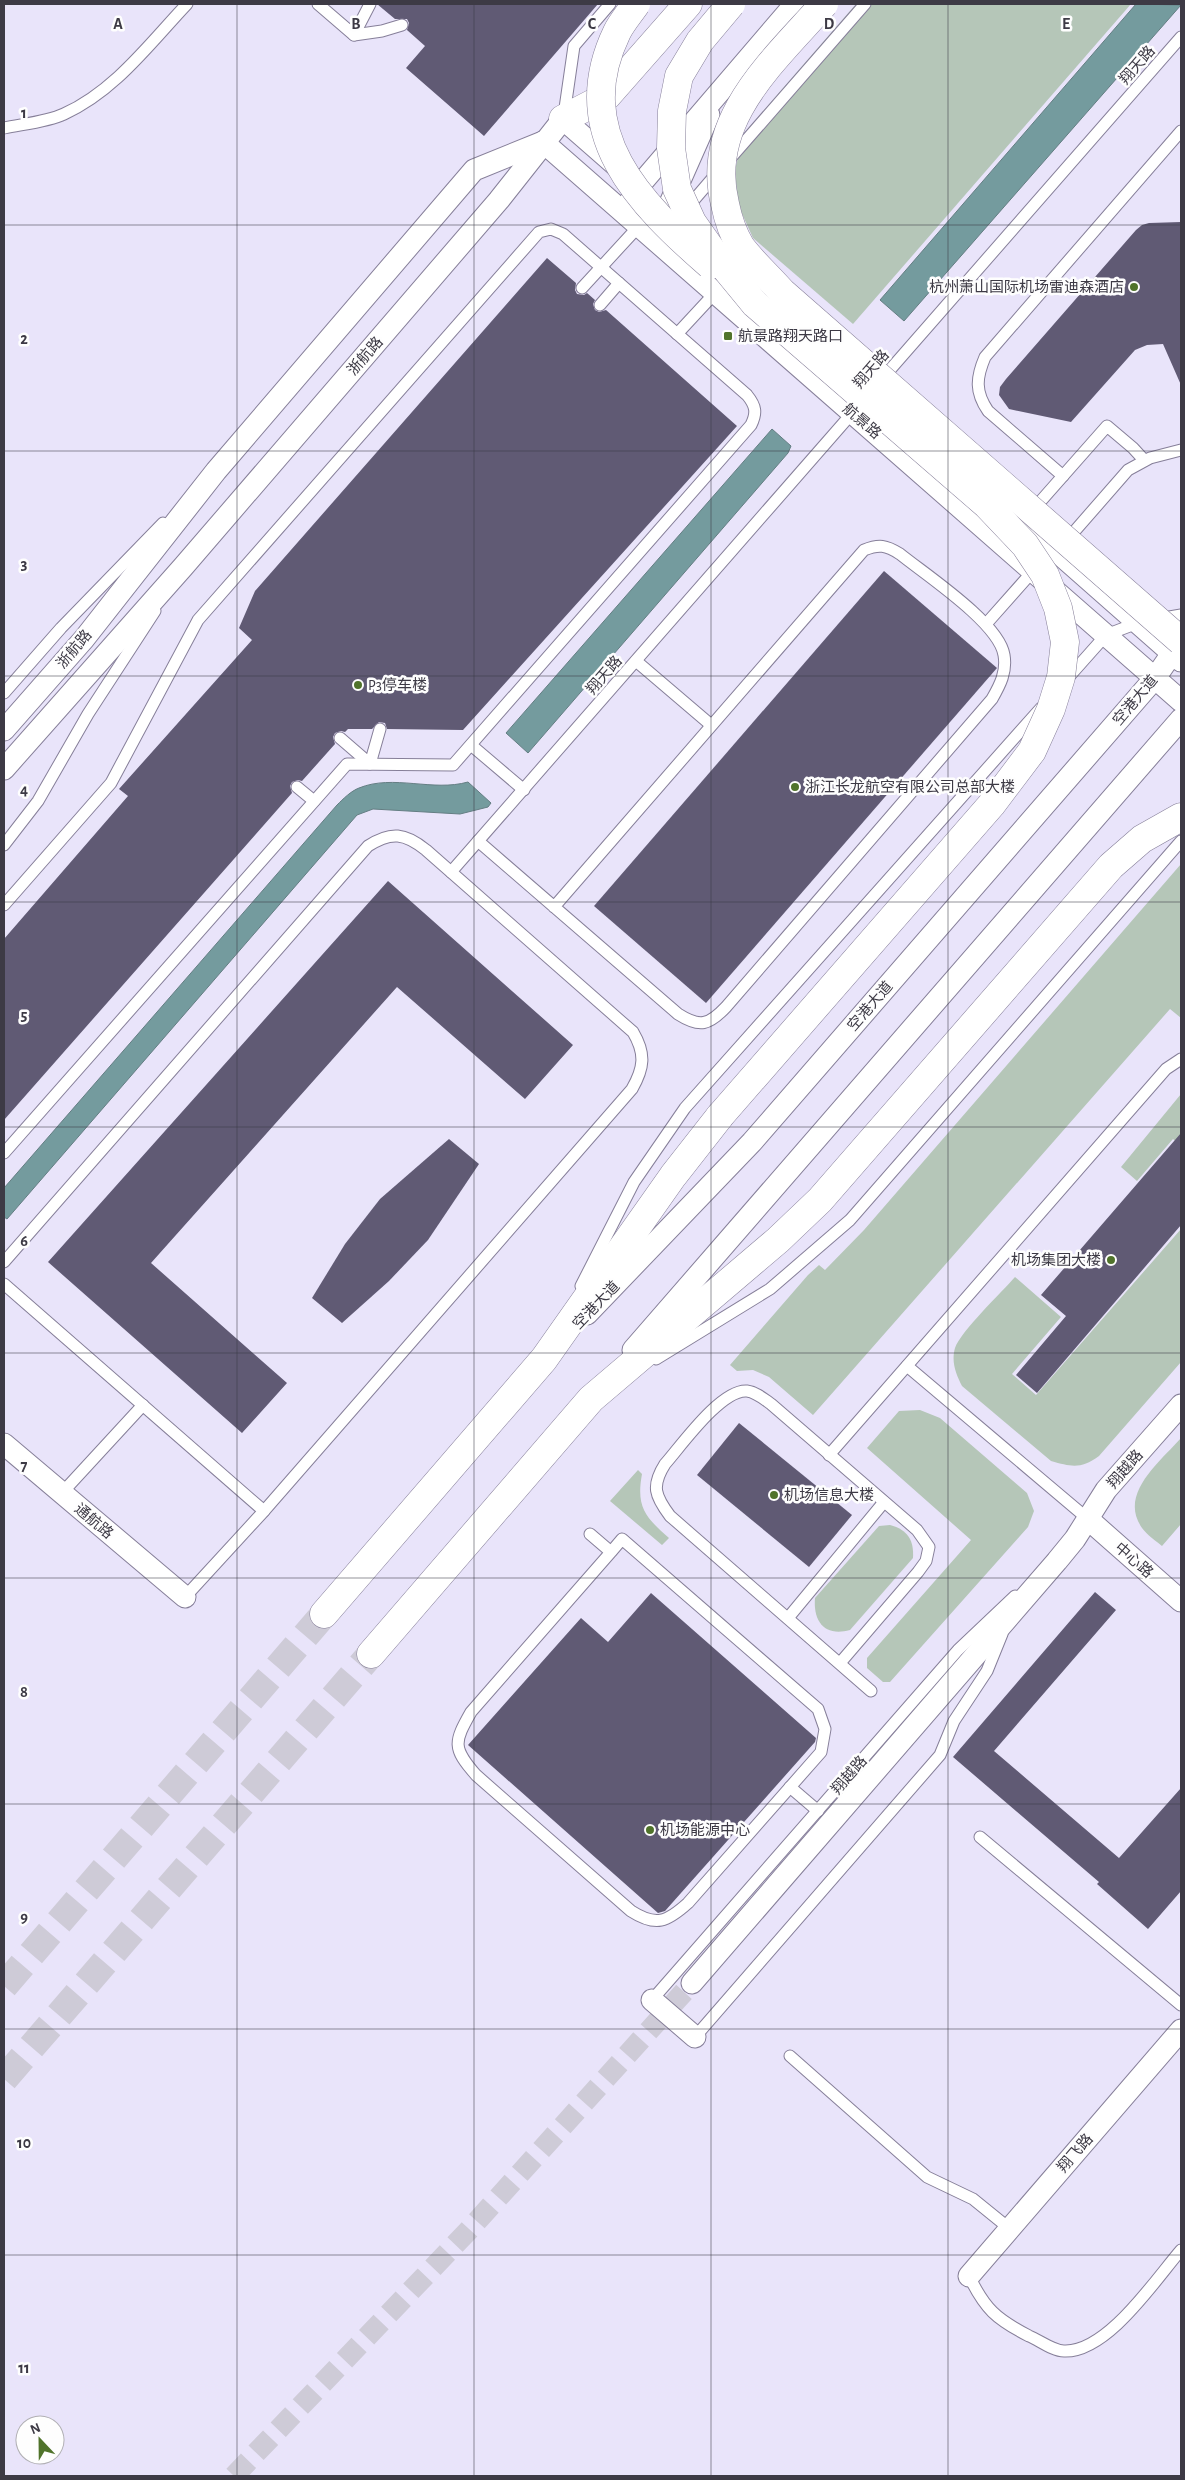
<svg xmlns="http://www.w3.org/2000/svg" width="1185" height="2480" font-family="'Alegreya Sans','Noto Sans SC',sans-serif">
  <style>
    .built { fill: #e9e4fa; fill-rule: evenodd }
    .green { fill: #b5c6b8 }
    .water { fill: #749b9e; stroke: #647e83 }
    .building { fill: #605a74 }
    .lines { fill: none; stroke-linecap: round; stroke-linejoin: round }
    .minor-tunnel { stroke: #cecbd7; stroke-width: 21; stroke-dasharray: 21 11; stroke-linecap: butt }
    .secondary-tunnel { stroke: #cecbd7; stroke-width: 28; stroke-dasharray: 28 14; stroke-linecap: butt }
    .service-casing { stroke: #867f99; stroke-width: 13 }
    .minor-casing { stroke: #867f99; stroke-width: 23 }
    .secondary-casing { stroke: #867f99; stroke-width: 29 }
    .service { stroke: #fff; stroke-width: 11 }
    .minor { stroke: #fff; stroke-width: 21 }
    .secondary { stroke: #fff; stroke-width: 28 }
    .secondary-bridge-casing { stroke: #867f99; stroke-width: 29; stroke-linecap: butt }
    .secondary-bridge { stroke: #fff; stroke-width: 28 }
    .grid { fill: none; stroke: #3d3a45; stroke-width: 1; stroke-opacity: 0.55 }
    .poi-dot { fill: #50732b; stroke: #fefefe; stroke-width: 2 }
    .labels { text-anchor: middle; stroke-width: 5; stroke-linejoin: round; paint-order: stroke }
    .street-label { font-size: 15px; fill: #3d3a45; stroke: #fefefe }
    .poi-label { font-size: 15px; fill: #3d3a45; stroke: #fefefe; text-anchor: start }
    .grid-label { font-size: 16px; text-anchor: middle; font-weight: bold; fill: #3d3a45; stroke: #fefefe; stroke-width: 5; stroke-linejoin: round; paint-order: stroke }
  </style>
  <rect width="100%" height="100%" fill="#f2effb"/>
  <!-- built -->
  <path class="built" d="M4,4h1177v2472h-1177zM25,2425h30v30h-30z"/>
  <!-- green -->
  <g class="green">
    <path d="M856,4h275l-278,320 -100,-86 -15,-33 -3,-35 9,-37z"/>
    <path d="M1181,864v154l-11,-9 -357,406 -44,-38 -16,-7 -16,1 -7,-6 78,-90 11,-10 6,5 39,-40z"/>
    <path d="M1181,1094v52l-8,-7 -36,42 -16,-14z"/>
    <path d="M1181,1229v133l-82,94c-18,13 -27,11 -48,5l-89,-75c-6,-12 -11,-24 -7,-38 6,-17 47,-56 60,-71l46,40 -49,57 24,21z"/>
    <path d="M920,1410l20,8 87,75 7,18 -6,16 -138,155h-7l-16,-14v-10l104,-118 -104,-92 32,-37z"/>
    <path d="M1181,1438v86l-19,22c-6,-5 -15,-11 -20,-18 -24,-34 18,-66 39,-90z"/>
    <path d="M638,1470l4,4c-6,33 3,43 27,64l-7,7 -52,-44z"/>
    <path d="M890,1525c18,5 24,15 23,33l-63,72c-25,7 -37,-8 -35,-32l64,-72z"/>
  </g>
  <!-- water -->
  <g class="water">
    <path d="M1136,4l45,1 -277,316 -24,-21z"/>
    <path d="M772,429l19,17 -3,7 -260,300 -22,-20z"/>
    <path d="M468,782l23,21 -3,4 -28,7 -87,-5 -16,6 -350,404 -3,-2v-29l333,-383c6,-6 14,-14 22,-17 34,-14 74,4 109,-6z"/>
  </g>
  <!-- building -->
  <g class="building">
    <path d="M377,4h221l-114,132 -78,-68 19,-22 -18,-16 2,-7 -2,-4h-12z"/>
    <path d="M1181,222v163l-18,-41 -16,1 -12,5 -64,72 -62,-13 -10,-14 1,-8 6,-8 130,-149 6,-5 7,-2z"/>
    <path d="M547,258l29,25 -1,7 2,4 7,1 3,-2 8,7 -2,4 2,6 4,2 7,-2 131,116 -274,304 -76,-1 -2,-6 -6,-1 -7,7h-24l-3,3 -4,-1 -6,2 -2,4 2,7 -33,37 -4,-1 -6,2 -2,4 2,7 -288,327v-181l124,-143 -9,-7 133,-149 -13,-12 16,-37z"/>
    <path d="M884,571l113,97 -291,335 -112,-97z"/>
    <path d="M388,881l185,164 -48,54 -128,-112 -246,276 136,120 -45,50 -194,-171z"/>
    <path d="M1181,1133v92l-144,168 -21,-18 50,-59 -25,-21z"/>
    <path d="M449,1139l30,25 -51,76 -39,41 -47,42 -30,-25 33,-54 35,-45z"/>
    <path d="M739,1423l113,92 -43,52 -112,-92z"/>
    <path d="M1095,1592l21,18 -122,141 125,107 62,-70v103l-33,38 -51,-45 2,-2 -146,-125z"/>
    <path d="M651,1593l165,145 -1,4 -150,169 -7,2 -190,-168 113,-127 27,24z"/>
  </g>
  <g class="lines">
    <!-- minor-tunnel -->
    <path class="minor-tunnel" d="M234,2476l234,-245 224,-248"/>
    <!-- secondary-tunnel -->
    <g class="secondary-tunnel">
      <path d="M4,1986l320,-372"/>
      <path d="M4,2079l367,-425"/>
    </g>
    <defs>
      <g id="service">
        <path d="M318,4l36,31 28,-4 20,-6"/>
        <path d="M354,35l16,-31"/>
        <path d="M564,115l10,-69 36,-42"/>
        <path d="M4,128c19,-4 43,-6 60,-14 51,-23 86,-71 123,-110"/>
        <path d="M728,161l137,-157"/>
        <path d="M687,208l30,-35"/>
        <path d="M582,288l57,-62"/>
        <path d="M600,305l19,-22"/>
        <path d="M677,334l38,-41"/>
        <path d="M881,380l300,-343"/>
        <path d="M1063,476l-75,-65c-13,-19 -12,-33 -3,-54l196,-226"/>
        <path d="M1032,511l75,-85 26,22 11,12"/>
        <path d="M1066,541l62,-71 22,-12 31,-8"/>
        <path d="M1158,619l23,-4"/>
        <path d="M986,624l47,-53"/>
        <path d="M636,661l75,64"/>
        <path d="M1066,680l40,-45 34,-13"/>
        <path d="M4,693l57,-65 102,-105"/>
        <path d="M340,738l30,26 10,-35"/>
        <path d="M471,745l53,45"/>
        <path d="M297,787l17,14"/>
        <path d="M478,841l200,173c22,14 31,11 48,-7l266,-308c8,-14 15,-27 12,-44 -5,-32 -78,-80 -104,-101 -14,-9 -21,-10 -36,-4l-310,357"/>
        <path d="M4,845l34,-44 50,-87 67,-103"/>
        <path d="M451,872l403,-461"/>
        <path d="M4,905l107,-122 87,-163 341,-388 12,-3 12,5 184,161c9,11 10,18 4,30l-298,340 -106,-1 -343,389"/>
        <path d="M4,1262l364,-416c23,-15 37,-13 58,4l207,182c13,22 11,36 -1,57l-368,422 -260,-227"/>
        <path d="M581,1286l53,-104 51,-74 356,-400"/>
        <path d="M656,1359l114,-70 80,-69 331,-379"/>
        <path d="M907,1366l181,153"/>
        <path d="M829,1455l337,-386 15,-10"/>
        <path d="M61,1494l82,-89"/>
        <path d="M590,1534l21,18 11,-13 196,170 7,20 -4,23 -133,151c-21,19 -32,24 -57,8l-155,-136c-24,-27 -22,-33 -5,-63l140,-160"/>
        <path d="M185,1597l79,-86"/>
        <path d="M788,1618l96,-116"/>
        <path d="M840,1663l78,-91 8,-11 3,-14 -12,-17 -146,-126c-7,-5 -15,-12 -24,-13 -26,-2 -66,55 -82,73 -14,22 -10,32 5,52l201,175"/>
        <path d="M790,1787l28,24"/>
        <path d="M980,1837l201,168"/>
        <path d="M652,2000l306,-350 57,-54"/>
        <path d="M695,2037l245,-282 14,-34 33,-50 15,-37"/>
        <path d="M790,2056l137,121 46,22 37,30"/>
        <path d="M969,2276c16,33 27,43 60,60 10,4 24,15 35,15 43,2 91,-71 117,-101"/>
      </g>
      <g id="minor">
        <path d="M543,142l638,559"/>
        <path d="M629,203l10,-17 156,-182"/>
        <path d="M650,230l17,-20 42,-95"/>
        <path d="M997,499l184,162"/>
        <path d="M4,730l80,-91 132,-168 258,-301 69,-28"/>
        <path d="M4,769l179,-202 316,-367 64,-81 56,49"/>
        <path d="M587,1314l165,-172 403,-464 25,-36"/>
        <path d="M633,1350l548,-631"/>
        <path d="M4,1444l181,153"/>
        <path d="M1088,1519l93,82"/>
        <path d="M692,1983l365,-422 18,-22 31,-49 75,-85"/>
        <path d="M652,2000l43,37"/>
        <path d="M969,2276l212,-246"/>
      </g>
      <g id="secondary">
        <path d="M563,119l44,-23 81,-92"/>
        <path d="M324,1614l220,-255 129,-183 47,-60"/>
        <path d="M371,1654l220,-255 187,-159 42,-40 291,-334 31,-27 39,-22"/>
      </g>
    </defs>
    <!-- service casing -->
    <use href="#service" class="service-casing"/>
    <!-- minor casing -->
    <use href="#minor" class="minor-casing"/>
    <!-- secondary casing -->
    <use href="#secondary" class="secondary-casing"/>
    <!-- service -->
    <use href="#service" class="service"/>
    <!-- minor -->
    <use href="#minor" class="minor"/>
    <!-- secondary -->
    <use href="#secondary" class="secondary"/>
    <defs>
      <g id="secondary-bridge">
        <path d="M636,4c-6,9 -14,18 -19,28 -49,101 23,172 93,233"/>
        <path d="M824,4c-50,57 -120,116 -99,200 3,15 8,30 16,43 12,16 28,30 41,45l399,349"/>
        <path d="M720,1116l272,-312 40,-53 19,-42 10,-32 4,-35 -7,-34 -13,-33 -20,-30 -38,-40 -232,-201 -37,-45 -26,-37 -15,-33 -6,-41 1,-37 7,-35 21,-35 31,-37"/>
      </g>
    </defs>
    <!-- secondary-bridge casing -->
    <use href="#secondary-bridge" class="secondary-bridge-casing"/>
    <!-- secondary-bridge -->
    <use href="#secondary-bridge" class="secondary-bridge"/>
  </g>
  <!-- grid -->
  <path class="grid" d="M237,4v2472M474,4v2472M711,4v2472M948,4v2472M4,225h1177M4,451h1177M4,676h1177M4,902h1177M4,1127h1177M4,1353h1177M4,1578h1177M4,1804h1177M4,2029h1177M4,2255h1177"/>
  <!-- markers -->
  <g class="poi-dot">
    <circle cx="1134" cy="287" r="5"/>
    <rect x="723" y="331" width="10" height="10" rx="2.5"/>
    <circle cx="358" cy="685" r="5"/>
    <circle cx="795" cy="787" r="5"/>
    <circle cx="1111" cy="1260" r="5"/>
    <circle cx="774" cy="1495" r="5"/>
    <circle cx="650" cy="1830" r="5"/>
  </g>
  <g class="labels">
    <!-- street labels -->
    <g class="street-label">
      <text transform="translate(1137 65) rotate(-49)" y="5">翔天路</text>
      <text transform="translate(365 356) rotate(-49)" y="5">浙航路</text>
      <text transform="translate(871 369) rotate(-49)" y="5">翔天路</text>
      <text transform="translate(862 421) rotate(41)" y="5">航景路</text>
      <text transform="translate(74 649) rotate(-50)" y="5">浙航路</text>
      <text transform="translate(604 675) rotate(-49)" y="5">翔天路</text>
      <text transform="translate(1135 700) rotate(-50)" y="5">空港大道</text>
      <text transform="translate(870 1006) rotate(-49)" y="5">空港大道</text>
      <text transform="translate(596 1305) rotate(-46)" y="5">空港大道</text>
      <text transform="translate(1125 1469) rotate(-49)" y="5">翔越路</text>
      <text transform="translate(94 1521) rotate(40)" y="5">通航路</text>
      <text transform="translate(1134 1560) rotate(41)" y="5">中心路</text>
      <text transform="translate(849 1775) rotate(-49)" y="5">翔越路</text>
      <text transform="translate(1075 2153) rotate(-49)" y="5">翔飞路</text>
    </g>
    <!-- poi labels -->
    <g class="poi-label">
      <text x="1124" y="292" text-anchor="end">杭州萧山国际机场雷迪森酒店</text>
      <text x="738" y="341">航景路翔天路口</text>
      <text x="368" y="690">P3停车楼</text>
      <text x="805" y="792">浙江长龙航空有限公司总部大楼</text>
      <text x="1101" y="1265" text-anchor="end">机场集团大楼</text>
      <text x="784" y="1500">机场信息大楼</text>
      <text x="660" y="1835">机场能源中心</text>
    </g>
  </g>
  <g class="grid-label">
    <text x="118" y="29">A</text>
    <text x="356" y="29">B</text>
    <text x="592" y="29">C</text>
    <text x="829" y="29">D</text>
    <text x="1066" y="29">E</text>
    <text x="24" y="118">1</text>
    <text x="24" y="344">2</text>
    <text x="24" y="569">3</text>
    <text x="24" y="795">4</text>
    <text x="24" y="1020">5</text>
    <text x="24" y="1246">6</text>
    <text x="24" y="1471">7</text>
    <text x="24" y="1697">8</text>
    <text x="24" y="1922">9</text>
    <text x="24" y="2148">10</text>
    <text x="24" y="2373">11</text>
  </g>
  <!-- border -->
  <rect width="1185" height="2480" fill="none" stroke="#3d3a45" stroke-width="10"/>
  <!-- north arrow -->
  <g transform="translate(40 2440) rotate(338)"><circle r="24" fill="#fefefe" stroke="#b1b0b4"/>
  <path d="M0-4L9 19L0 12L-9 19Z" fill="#50732b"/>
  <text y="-8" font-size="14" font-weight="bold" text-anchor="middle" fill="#3d3a45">N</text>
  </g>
</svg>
